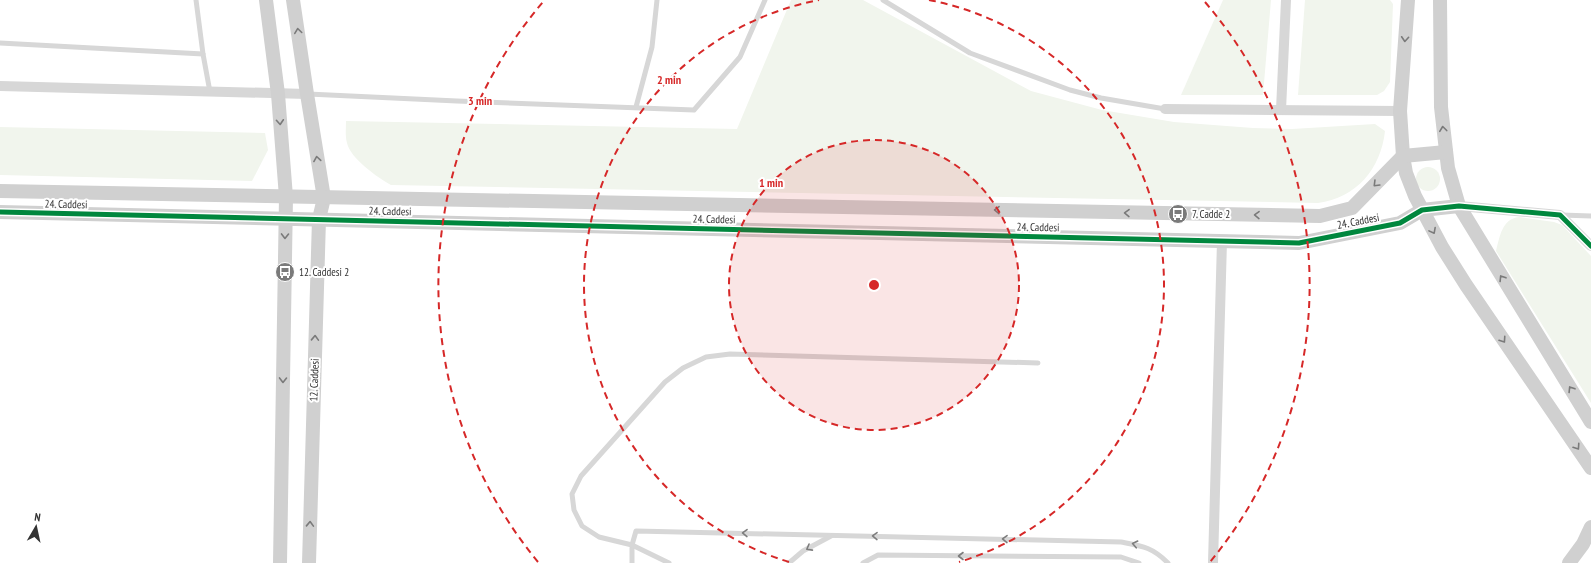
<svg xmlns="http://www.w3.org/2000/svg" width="1591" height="563" font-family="'PT Sans Narrow',sans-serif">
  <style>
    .green { fill: #f1f5ed }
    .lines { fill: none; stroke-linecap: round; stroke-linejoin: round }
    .lane { stroke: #d7d7d7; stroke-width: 5 }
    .street { stroke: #d7d7d7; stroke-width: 10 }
    .secondary { stroke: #d0d0d0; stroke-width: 14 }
    .cycleway-casing { stroke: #fff; stroke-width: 8 }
    .cycleway { stroke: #00873e; stroke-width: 5 }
    .oneway { stroke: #7a7a7a }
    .oneway2 { stroke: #7d7d7d }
    .ring { fill: none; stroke: #d62828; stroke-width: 2; stroke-dasharray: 7 5 }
    .labels { text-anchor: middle; stroke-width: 4; stroke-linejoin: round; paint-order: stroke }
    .street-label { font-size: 11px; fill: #333; stroke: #fff }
    .poi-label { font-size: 11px; fill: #333; stroke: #fff; text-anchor: start }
    .centre { fill: #d62828; stroke: #fff; stroke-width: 2 }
    .ring-label { font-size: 12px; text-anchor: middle; font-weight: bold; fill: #d62828; stroke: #fff; stroke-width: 4; stroke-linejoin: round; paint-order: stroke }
  </style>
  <rect width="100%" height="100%" fill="#fff"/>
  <!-- green -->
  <g class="green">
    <path d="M791,0h72l168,91 71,19 72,12 79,6 39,1 83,-5 10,7c-4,38 -29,67 -67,72l-927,-18c-13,-7 -41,-27 -44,-42 -2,-7 -1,-15 -1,-22l391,8z"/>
    <path d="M1223,0h48l-8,95h-82z"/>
    <path d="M1305,0h85l3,4 -3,78 -6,9 -7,4h-79z"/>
    <path d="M0,127l265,6 3,17 -16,31 -252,-6z"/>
    <circle cx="1428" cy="179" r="12"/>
    <path d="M1519,217l35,5 8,3 29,31v147l-95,-152c4,-15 6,-32 23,-34z"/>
  </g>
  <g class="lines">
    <!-- lane -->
    <g class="lane">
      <path d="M196,0l7,54 7,38"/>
      <path d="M883,0l87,53 100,37 31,8 64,11"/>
      <path d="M0,43l203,11"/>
      <path d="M308,94l149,7 237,9 46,-53 25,-57"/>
      <path d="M636,107l16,-60 5,-47"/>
      <path d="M1561,215l30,1"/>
      <path d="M632,563v-18l-33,-8 -17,-11 -8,-16 -2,-16 9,-18 84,-94 18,-14 23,-11 24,-3 308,9"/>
      <path d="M669,563l-37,-18 4,-14 485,11c21,4 31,5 47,21"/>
      <path d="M789,563l14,-12 28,-15"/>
      <path d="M863,563l15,-8 243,2 18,6"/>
    </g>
    <!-- street -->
    <g class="street">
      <path d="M0,86l307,8"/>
      <path d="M1165,109l235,2"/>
      <path d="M1281,110l5,-110"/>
      <path d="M1459,206l101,9 31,31"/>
      <path d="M1213,563l9,-322"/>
    </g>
    <!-- secondary -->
    <g class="secondary">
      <path d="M266,0l12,94 8,103 -6,366"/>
      <path d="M293,0l14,94 17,104 -5,21 -10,344"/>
      <path d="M1408,0l-8,111 3,45 3,17 9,23 27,51 24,38 125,183"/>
      <path d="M1440,0l1,107 7,61 11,38 132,216"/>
      <path d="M0,191l1320,25 32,-8 51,-52 43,-4"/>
      <path d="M0,212l1299,31 101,-20 22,-13 37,-4"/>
      <path d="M1569,563l14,-19 8,-17"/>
    </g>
    <defs>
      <path id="cycleway" d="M0,212l1299,31 101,-20 22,-13 37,-4 101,9 31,31"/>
    </defs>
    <!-- cycleway casing -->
    <use href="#cycleway" class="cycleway-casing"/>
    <!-- cycleway -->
    <use href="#cycleway" class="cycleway"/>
  </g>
  <!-- one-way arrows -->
  <defs><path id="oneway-chevron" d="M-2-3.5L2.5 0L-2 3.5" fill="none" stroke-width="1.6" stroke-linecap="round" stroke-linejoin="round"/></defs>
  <g class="oneway">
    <use href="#oneway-chevron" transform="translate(298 31) rotate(-98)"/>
    <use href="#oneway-chevron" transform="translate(1405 39) rotate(94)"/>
    <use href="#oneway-chevron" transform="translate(280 122) rotate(86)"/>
    <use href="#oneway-chevron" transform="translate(1443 129) rotate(-97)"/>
    <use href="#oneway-chevron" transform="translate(317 159) rotate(-99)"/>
    <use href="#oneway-chevron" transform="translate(1376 184) rotate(135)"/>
    <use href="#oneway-chevron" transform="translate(997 210) rotate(-179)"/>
    <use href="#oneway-chevron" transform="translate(1127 213) rotate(-179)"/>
    <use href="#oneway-chevron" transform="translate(1257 215) rotate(-179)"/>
    <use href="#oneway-chevron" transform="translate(1433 231) rotate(62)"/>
    <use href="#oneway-chevron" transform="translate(285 236) rotate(91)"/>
    <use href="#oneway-chevron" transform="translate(1502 278) rotate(-122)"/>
    <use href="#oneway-chevron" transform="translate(315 338) rotate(-88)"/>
    <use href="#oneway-chevron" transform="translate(1503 340) rotate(56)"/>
    <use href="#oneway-chevron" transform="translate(283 380) rotate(91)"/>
    <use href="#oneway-chevron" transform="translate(1571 389) rotate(-122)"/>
    <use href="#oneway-chevron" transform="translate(1577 447) rotate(56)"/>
    <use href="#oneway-chevron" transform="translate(310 524) rotate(-88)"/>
  </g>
  <g class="oneway2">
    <use href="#oneway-chevron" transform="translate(745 533) rotate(-179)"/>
    <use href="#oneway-chevron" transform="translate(875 536) rotate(-179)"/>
    <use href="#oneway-chevron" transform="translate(1005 539) rotate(-179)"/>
    <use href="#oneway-chevron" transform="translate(1135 544) rotate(-168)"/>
    <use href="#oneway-chevron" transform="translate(809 548) rotate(151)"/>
    <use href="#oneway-chevron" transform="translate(961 556) rotate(-180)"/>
  </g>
  <!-- distance rings -->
  <circle cx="874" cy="285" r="145" fill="#d62828" fill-opacity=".12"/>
  <g class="ring">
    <circle cx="874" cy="285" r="145"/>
    <path d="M789 562A290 290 0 0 1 819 0M929 0A290 290 0 0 1 959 562"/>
    <path d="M538 562A435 435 0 0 1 543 2M1205 2A435 435 0 0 1 1210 562"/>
  </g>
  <!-- icons -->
  <defs>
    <symbol id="bus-disc" viewBox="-11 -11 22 22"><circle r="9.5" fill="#7a7a7a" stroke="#fff"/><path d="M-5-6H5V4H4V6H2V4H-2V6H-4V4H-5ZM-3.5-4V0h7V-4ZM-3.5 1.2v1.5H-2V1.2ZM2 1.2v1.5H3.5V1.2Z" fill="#fff"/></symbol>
  </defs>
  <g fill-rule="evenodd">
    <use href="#bus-disc" x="1167" y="203" width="22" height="22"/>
    <use href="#bus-disc" x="274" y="261" width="22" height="22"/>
  </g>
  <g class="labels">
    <!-- street labels -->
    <g class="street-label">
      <text transform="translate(66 204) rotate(1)" y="4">24. Caddesi</text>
      <text transform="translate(390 211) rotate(1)" y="4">24. Caddesi</text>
      <text transform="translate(714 219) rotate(1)" y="4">24. Caddesi</text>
      <text transform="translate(1358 221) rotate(-11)" y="4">24. Caddesi</text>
      <text transform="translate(1038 227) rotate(1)" y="4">24. Caddesi</text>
      <text transform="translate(314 380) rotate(-88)" y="4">12. Caddesi</text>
    </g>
    <!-- poi labels -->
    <g class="poi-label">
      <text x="1192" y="218">7. Cadde 2</text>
      <text x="299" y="276">12. Caddesi 2</text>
    </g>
  </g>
  <circle cx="874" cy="285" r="6" class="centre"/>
  <g class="ring-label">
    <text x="669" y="84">2 min</text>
    <text x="480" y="105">3 min</text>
    <text x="771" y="187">1 min</text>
  </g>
  <!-- north arrow -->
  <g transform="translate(36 527) rotate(9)" stroke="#ffffff" stroke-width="3" paint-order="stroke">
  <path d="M0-3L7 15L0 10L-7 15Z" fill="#333333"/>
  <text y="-6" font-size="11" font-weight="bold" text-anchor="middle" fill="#333333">N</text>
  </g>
</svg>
